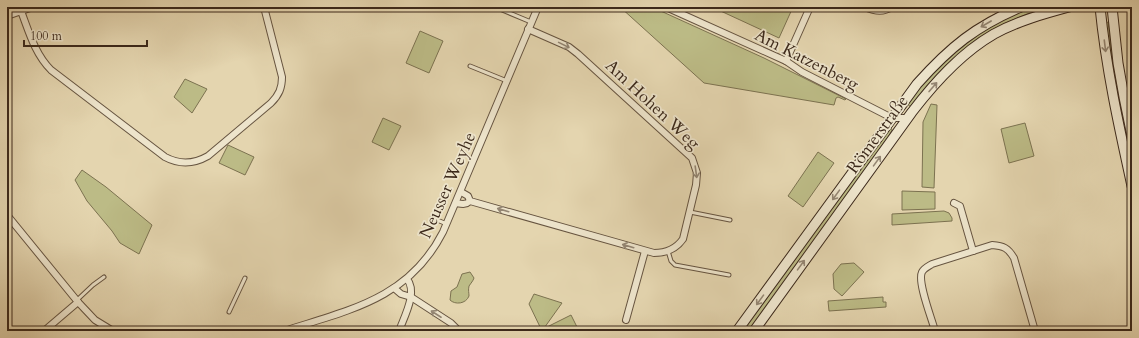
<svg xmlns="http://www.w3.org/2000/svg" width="1139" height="338" font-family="Cardo,serif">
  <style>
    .green { fill: #bcbb86; stroke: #7c7250 }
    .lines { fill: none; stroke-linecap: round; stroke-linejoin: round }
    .service-casing { stroke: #665440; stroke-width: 5 }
    .minor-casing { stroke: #665440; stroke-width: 8 }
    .secondary-casing { stroke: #3c291b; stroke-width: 11 }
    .service { stroke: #ede4cb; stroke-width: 3 }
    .minor { stroke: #ede4cb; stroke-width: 6 }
    .secondary { stroke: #ede4cb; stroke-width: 9 }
    .oneway { stroke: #948673 }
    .labels { text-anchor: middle; stroke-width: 3.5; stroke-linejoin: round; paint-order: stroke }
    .street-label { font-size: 17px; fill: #3c291b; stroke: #ede4cb }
  </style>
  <rect width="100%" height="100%" fill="#e4d5af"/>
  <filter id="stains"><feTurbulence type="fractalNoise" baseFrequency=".005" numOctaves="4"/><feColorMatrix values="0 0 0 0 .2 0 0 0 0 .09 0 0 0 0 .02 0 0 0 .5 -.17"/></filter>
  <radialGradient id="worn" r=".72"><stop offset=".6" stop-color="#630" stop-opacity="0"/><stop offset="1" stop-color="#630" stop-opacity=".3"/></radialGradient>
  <!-- green -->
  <g class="green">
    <path d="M620,7h32l112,51 82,41 -1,1 -7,-3 -2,1 -2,7 -130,-22z"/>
    <path d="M712,7h81l-14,31z"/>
    <path d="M1034,7h19l-26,7 -19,8 -17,9 -38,28 -17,17 -25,31 -4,-3c17,-23 37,-44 59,-62 18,-15 45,-28 68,-35z"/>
    <path d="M1108,22l5,45 3,23 6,19 10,46v15l-17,-78 -9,-69z"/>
    <path d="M420,31l23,10 -14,32 -23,-10z"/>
    <path d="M185,79l22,10 -15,24 -18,-16z"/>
    <path d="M931,104l6,1 -3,83 -12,-1 1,-65z"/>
    <path d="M383,118l18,8 -12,24 -17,-8z"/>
    <path d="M1025,123l9,33 -25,7 -8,-34z"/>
    <path d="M890,128h1l1,2 -6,11 -137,190h-6z"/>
    <path d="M228,145l26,12 -9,18 -26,-12z"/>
    <path d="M818,152l16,11 -31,44 -15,-11z"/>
    <path d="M82,170l24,17 46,38 -13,29 -19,-11 -8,-12 -25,-30 -12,-21z"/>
    <path d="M902,191l33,1v17l-33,1z"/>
    <path d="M944,211l5,2 3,5v3l-60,4v-11z"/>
    <path d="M854,263l10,9 -22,24 -8,-7 -1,-15 8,-10z"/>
    <path d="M470,272l4,6c-1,3 -3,5 -5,8 -1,4 0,7 0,10 -3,8 -14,9 -19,4l1,-9 6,-4 5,-13z"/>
    <path d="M534,294l28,9 -20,28 -13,-27z"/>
    <path d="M883,297v5h3v5l-57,4 -1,-10z"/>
    <path d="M571,315l8,16h-30l-2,-4z"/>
  </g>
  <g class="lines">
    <defs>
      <g id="service">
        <path d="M495,7l36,15"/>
        <path d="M470,66l37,15"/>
        <path d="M690,212l40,8"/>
        <path d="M432,218l15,6"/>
        <path d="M668,251l3,10 4,4 54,10"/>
        <path d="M76,301l17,-16 11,-8"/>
        <path d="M229,312l16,-34"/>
      </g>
      <g id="minor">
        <path d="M666,7l120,54 16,11 90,46h16"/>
        <path d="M865,7c9,4 18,6 26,0"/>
        <path d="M21,11c8,21 14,43 30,59l114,87c15,8 29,7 43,-1l63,-53c8,-8 11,-15 11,-26l-18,-70"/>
        <path d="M7,16l26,-9"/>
        <path d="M786,61l24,-54"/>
        <path d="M461,192l7,4 2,5 184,52c12,0 22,-4 29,-14l13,-54 1,-12 -5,-15 -114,-104 -9,-7 -41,-18"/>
        <path d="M456,203c6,1 10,2 14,-2"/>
        <path d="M954,203l6,3 13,45"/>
        <path d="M7,215l71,87 17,18 18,11"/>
        <path d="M394,288l7,6 10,3 40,26 8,8"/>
        <path d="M626,320l19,-69"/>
        <path d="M44,331l34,-29"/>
        <path d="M284,331c65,-21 125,-32 159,-99l95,-225"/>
        <path d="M399,331c5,-14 19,-39 8,-52"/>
        <path d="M935,331c-3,-12 -18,-49 -13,-59 2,-4 7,-6 10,-8l60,-19c12,1 16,3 22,13l21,73"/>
        <path d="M1131,331h1"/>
      </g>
      <g id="secondary">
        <path d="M1100,7c6,61 19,120 32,179"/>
        <path d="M1112,7l6,56 6,34 8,39"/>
        <path d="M737,331l180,-247c33,-37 59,-58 104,-77"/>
        <path d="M754,331l158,-219c23,-30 49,-59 82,-78 24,-13 49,-20 75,-27"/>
      </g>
    </defs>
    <!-- service casing -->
    <use href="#service" class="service-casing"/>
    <!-- minor casing -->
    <use href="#minor" class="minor-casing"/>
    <!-- secondary casing -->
    <use href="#secondary" class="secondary-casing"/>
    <!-- service -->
    <use href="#service" class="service"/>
    <!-- minor -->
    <use href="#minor" class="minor"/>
    <!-- secondary -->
    <use href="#secondary" class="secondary"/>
  </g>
  <!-- one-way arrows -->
  <defs><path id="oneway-shaft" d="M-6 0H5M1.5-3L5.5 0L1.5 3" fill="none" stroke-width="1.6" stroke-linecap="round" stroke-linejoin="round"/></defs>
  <g class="oneway">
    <use href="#oneway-shaft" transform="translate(986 24) rotate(150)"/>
    <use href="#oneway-shaft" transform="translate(564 45) rotate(26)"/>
    <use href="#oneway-shaft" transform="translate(1105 46) rotate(83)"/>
    <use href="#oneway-shaft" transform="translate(933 87) rotate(-49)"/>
    <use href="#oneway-shaft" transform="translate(877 161) rotate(-54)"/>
    <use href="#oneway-shaft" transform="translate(696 172) rotate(82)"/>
    <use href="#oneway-shaft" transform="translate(836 195) rotate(126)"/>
    <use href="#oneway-shaft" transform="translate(503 210) rotate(-164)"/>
    <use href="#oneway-shaft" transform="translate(628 246) rotate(-164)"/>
    <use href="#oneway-shaft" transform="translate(801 265) rotate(-54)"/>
    <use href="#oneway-shaft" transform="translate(760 300) rotate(126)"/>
    <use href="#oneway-shaft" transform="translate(436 314) rotate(-147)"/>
  </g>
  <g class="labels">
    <!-- street labels -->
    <g class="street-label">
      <text transform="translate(807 59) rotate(27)" y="6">Am Katzenberg</text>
      <text transform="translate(653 104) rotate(43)" y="6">Am Hohen Weg</text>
      <text transform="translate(877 134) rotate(-54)" y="6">Römerstraße</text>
      <text transform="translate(447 185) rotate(-66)" y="6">Neusser Weyhe</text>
    </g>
  </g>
  <!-- margin -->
  <rect width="1139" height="338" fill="none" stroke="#e4d5af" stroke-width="24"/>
  <rect x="8" y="8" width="1123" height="322" fill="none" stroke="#3c291b" stroke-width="2"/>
  <rect x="12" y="12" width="1115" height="314" fill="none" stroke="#3c291b"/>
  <!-- scale -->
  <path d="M24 40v6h123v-6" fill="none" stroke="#3c291b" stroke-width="2"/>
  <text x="30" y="40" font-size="12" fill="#3c291b" stroke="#ede4cb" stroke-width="3" paint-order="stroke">100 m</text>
  <rect width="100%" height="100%" filter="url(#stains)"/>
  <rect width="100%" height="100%" fill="url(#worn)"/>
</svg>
